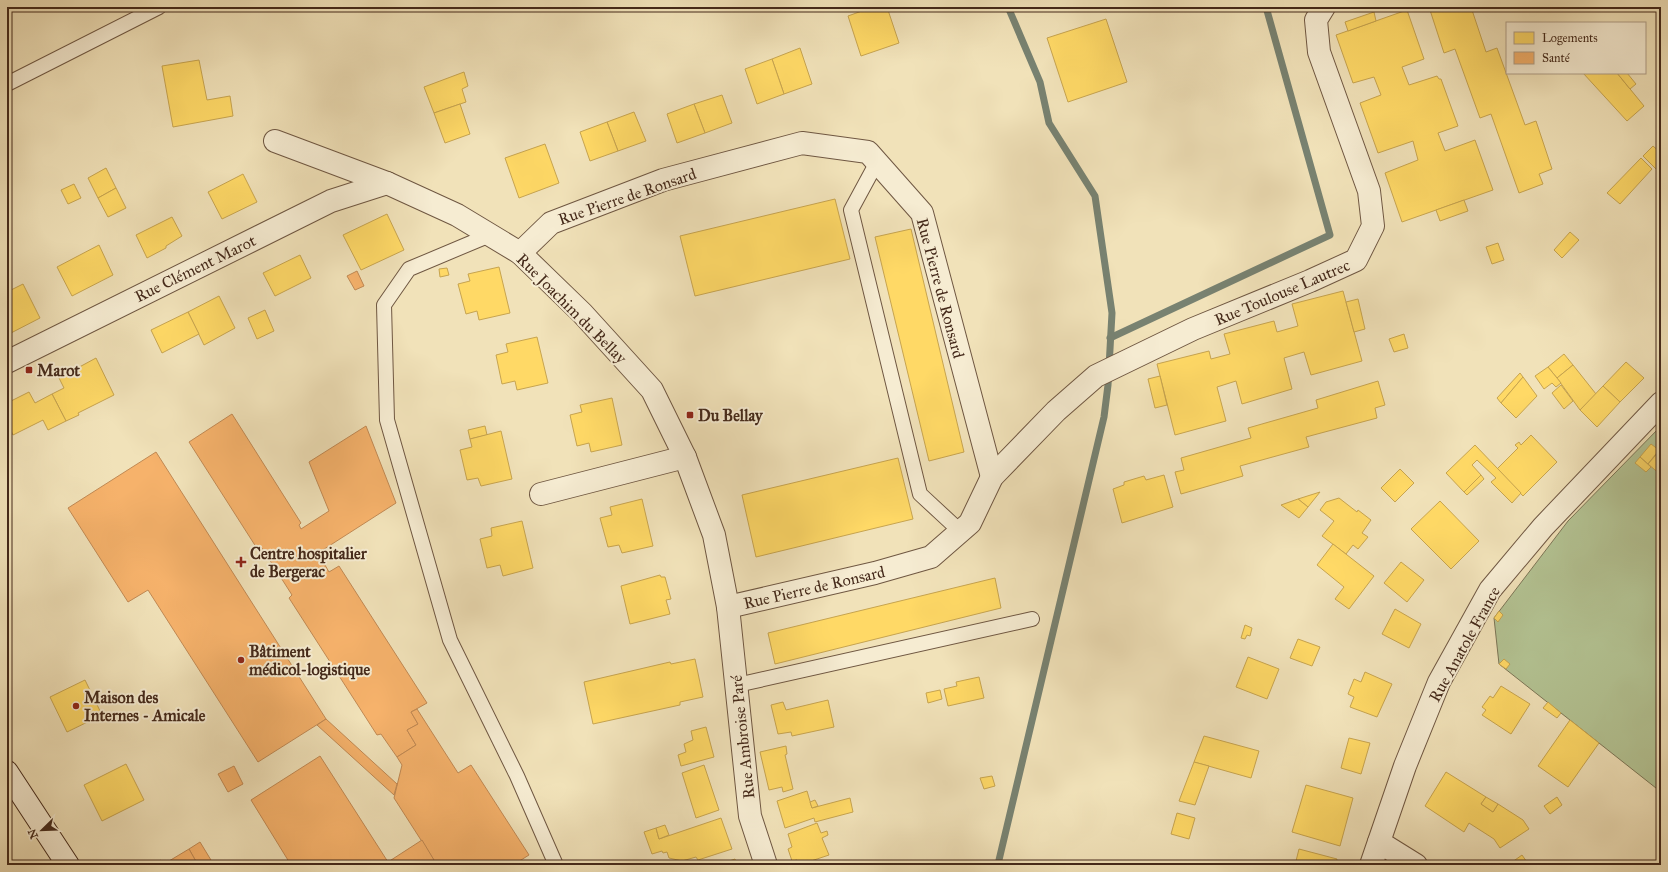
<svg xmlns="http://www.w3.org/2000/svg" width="1668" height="872" font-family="'IM FELL Great Primer',serif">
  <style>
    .green { fill: #b4c494; stroke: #7c7657 }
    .homes { fill: #ffd966; stroke: #c7a44f }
    .health { fill: #f6b26b; stroke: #c18953 }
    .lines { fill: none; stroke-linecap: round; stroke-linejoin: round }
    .stream { stroke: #788271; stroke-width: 7 }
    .lane-casing { stroke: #6f5742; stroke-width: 16 }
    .street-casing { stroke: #6f5742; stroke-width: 24 }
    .secondary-casing { stroke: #44291a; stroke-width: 24 }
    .lane { stroke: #f6ecd2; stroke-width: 14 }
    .street { stroke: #f6ecd2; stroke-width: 22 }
    .secondary { stroke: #f6ecd2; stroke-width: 22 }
    .poi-dot { fill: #8f2418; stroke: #f6ecd2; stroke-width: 1.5 }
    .labels { text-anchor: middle; stroke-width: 4; stroke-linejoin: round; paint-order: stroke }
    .street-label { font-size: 16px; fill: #44291a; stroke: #f6ecd2 }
    .poi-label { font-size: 16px; font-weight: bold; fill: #44291a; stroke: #f6ecd2; text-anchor: start }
  </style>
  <rect width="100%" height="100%" fill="#f1e2b9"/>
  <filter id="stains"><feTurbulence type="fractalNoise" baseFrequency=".005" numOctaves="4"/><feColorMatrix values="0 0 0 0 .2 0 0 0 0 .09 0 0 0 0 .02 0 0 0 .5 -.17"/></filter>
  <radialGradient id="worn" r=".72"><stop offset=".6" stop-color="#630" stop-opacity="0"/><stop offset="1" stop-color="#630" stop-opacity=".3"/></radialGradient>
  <!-- green -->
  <path class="green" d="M1661,426v366l-162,-128 -5,-46 74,-97z"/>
  <!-- homes -->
  <g class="homes">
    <path d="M873,7h14l12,36 -38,13 -13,-40z"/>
    <path d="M1429,7h42l15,45 11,-4 28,77 11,-4 16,48 -13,5 4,10 -24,9 -28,-79 -11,4 -25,-69 -11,4z"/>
    <path d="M1656,7h5v6l-4,1z"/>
    <path d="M1407,10l17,49 -22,8 7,18 28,-9 2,3h2l17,47 -20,7 7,18 30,-11 18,50 -91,32 -17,-49 33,-13 -5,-19 -35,12 -18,-50 21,-8 -7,-18 -21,6 -17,-48z"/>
    <path d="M1374,12l2,9 -28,10 -3,-9z"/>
    <path d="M1106,19l21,63 -59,20 -21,-64z"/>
    <path d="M800,48l12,36 -28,10 -12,-35z"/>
    <path d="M772,59l12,35 -27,10 -12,-35z"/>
    <path d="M199,60l8,40 23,-4 3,20 -60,11 -11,-61z"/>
    <path d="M464,72l4,14 -6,3 4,13 -32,11 -10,-26z"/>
    <path d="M1583,73h34l27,33 -17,15z"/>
    <path d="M1617,73h10l9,11 -6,5z"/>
    <path d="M722,95l10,28 -27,10 -11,-29z"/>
    <path d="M460,104l10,30 -25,9 -11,-30z"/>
    <path d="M694,104l11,29 -28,10 -10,-29z"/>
    <path d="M634,112l12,29 -28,10 -11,-29z"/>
    <path d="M607,122l11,29 -28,10 -10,-29z"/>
    <path d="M545,144l14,39 -40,15 -14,-40z"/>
    <path d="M1653,146l8,7v21l-18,-18z"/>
    <path d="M1641,158l11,11 -32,35 -13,-11z"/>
    <path d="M106,168l10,20 -18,10 -10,-20z"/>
    <path d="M243,174l14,28 -35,17 -14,-27z"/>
    <path d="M74,184l7,14 -13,6 -7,-14z"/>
    <path d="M116,188l10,20 -18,9 -10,-19z"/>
    <path d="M835,199l15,60 -155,37 -15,-60z"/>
    <path d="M1464,200l4,11 -28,10 -4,-11z"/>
    <path d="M387,214l17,36 -43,20 -18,-35z"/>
    <path d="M172,217l10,19 -16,10v2l-19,10 -11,-23z"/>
    <path d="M911,229l53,223 -35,9 -54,-224z"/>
    <path d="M1570,232l9,8 -17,18 -8,-8z"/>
    <path d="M1498,243l6,17 -12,4 -6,-17z"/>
    <path d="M99,245l14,30 -41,21 -15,-29z"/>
    <path d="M300,255l11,23 -36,18 -12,-23z"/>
    <path d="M499,267l11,46 -31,7 -2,-9 -11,3 -8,-30 12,-3 -2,-7z"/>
    <path d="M447,268l2,7 -9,2 -1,-8z"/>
    <path d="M23,284l17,34 -31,16 -2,-4v-38z"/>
    <path d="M1343,291l19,70 -51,14 -7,-23 -20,6 8,31 -50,15 -6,-23 -19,6 9,34 -51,14 -18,-71 52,-13 2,8 19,-5 -6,-20 50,-13 3,11 21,-6 -6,-22z"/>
    <path d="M219,296l16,32 -31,17 -16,-33z"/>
    <path d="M1358,299l7,30 -11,3 -8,-30z"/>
    <path d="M265,310l9,21 -17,8 -9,-21z"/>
    <path d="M188,312l11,22 -37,19 -11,-23z"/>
    <path d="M1404,334l4,14 -14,4 -5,-13z"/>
    <path d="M537,337l11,46 -31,7 -2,-9 -13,3 -6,-29 12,-3 -2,-8z"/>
    <path d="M1564,354l9,11 -16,13 -9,-11z"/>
    <path d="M96,358l18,37 -36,18 1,2 -13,6 -14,-27 12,-6 -5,-10z"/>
    <path d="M1626,362l18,16 -24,24 -17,-16z"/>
    <path d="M1573,365l23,29 -16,16 -23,-32z"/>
    <path d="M1548,367l13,16 -5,4 -4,-4 -8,6 -9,-13z"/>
    <path d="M1520,373l3,4 -22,26 -4,-5z"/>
    <path d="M1160,376l7,29 -12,3 -7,-29z"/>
    <path d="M1523,377l14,19 -21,22 -15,-15z"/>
    <path d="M1378,381l7,24 -10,3 2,10 -71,19 3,10 -69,19 3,10 -62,18 -6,-22 9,-2 -3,-12 70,-20 -3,-10 70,-20 -2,-8z"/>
    <path d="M1561,385l12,16 -9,8 -12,-16z"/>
    <path d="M1603,386l17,16 -23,25 -17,-17z"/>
    <path d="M29,392l6,11 17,-9 14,27 -18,9 -5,-10 -30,15 -6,-12v-20z"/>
    <path d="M612,398l10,47 -31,7 -2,-9 -12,3 -7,-31 12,-3 -2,-7z"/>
    <path d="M485,426l2,9 -17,4 -2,-9z"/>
    <path d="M501,431l11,48 -31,7 -3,-8 -11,2 -7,-30 12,-3 -2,-8z"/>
    <path d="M1531,435l26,27 -34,34 -26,-27 21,-21 -3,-3 4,-3 2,3z"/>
    <path d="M1651,444l8,6 -11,14 -8,-7z"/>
    <path d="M1475,445l46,48 -9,10 -21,-21 5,-4 -19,-18 -5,5 9,10 -17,17 -18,-19z"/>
    <path d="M1661,449v26l-13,-11z"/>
    <path d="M1640,457l11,10 -5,5 -11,-9z"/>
    <path d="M898,458l15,61 -157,38 -14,-62z"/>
    <path d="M1400,469l14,14 -19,19 -14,-14z"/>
    <path d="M1164,475l9,32 -51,16 -9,-34 11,-4v-3l20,-6 2,4z"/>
    <path d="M1481,475l3,4 -17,16 -3,-3z"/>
    <path d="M1320,492l-12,15 -10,-8z"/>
    <path d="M1339,498l18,14 1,-2 13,10 -9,13 6,4 -10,12 -5,-4 -7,9 -24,-18 12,-15 -14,-11 6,-8z"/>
    <path d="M642,499l11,47 -31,7 -3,-8 -11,2 -8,-29 12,-3 -2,-8z"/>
    <path d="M1298,499l10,8 -9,11 -18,-13z"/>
    <path d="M1440,501l39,40 -28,28 -40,-40z"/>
    <path d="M522,521l11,47 -30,8 -3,-11 -13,3 -7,-29 12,-3 -1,-8z"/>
    <path d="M1333,544l41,32 -25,33 -14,-10 9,-12 -27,-22z"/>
    <path d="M1401,562l23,18 -17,22 -23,-19z"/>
    <path d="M660,575l1,2h4l6,22 -5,1 4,14 -40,10 -9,-38z"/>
    <path d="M995,578l6,30 -226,56 -7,-31z"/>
    <path d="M1395,609l26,15 -12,24 -27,-14z"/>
    <path d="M1499,611l4,4 -5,7 -4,-4z"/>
    <path d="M1245,625l7,3 -2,8 -3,-1 -2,4 -4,-1z"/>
    <path d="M1298,639l22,8 -8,19 -22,-8z"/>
    <path d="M1248,657l31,12 -12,30 -31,-12z"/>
    <path d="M695,659l8,38 -23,5v3l-87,19 -9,-42 86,-20 1,2z"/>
    <path d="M1504,659l6,5 -4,5 -7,-5z"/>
    <path d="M1365,672l27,12 -15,33 -27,-10 4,-10 -6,-3 6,-15 7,3z"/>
    <path d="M979,677l5,21 -36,8 -4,-17 13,-3 -1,-4z"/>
    <path d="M85,680l17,35 -35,17 -17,-35z"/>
    <path d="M1501,686l29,18 -19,30 -29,-19 4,-5 -4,-3 8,-11 3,2z"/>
    <path d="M940,690l2,9 -14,4 -2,-10z"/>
    <path d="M828,700l6,27 -42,9 -1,-4 -13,2 -7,-29 12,-3 3,8z"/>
    <path d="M1548,702l13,11 -4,5 -14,-10z"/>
    <path d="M1570,720l29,23 -31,44 -30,-21z"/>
    <path d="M706,727l8,30 -33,9 -3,-11 8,-3 -2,-8 9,-4 -2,-9z"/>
    <path d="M1204,736l55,15 -8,27 -57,-16z"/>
    <path d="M1349,738l21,5 -9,31 -20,-6z"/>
    <path d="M786,746l1,8 -2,1 8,34 -10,3 -1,-5 -13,3 -9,-38z"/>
    <path d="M1194,762l15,4 -14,39 -16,-4z"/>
    <path d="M126,764l18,36 -42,21 -18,-36z"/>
    <path d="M704,765l15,45 -23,8 -14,-45z"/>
    <path d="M1446,772l40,25 -5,7 12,8 5,-8 25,16 6,9 -29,19 -6,-9 -25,-16 -5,9 -39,-26z"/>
    <path d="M992,776l3,10 -11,3 -4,-11z"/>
    <path d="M1306,785l47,13 -13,48 -48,-14z"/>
    <path d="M807,791l5,17 38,-10 3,14 -38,10 -1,-4 -29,10 -8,-27z"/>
    <path d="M1486,797l12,7 -5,8 -12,-8z"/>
    <path d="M1557,797l5,8 -12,9 -6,-8z"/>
    <path d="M815,800l3,6 -6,2 -2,-6z"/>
    <path d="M1177,813l18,5 -6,21 -18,-5z"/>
    <path d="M721,818l11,31 -34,11 -2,-3 -14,4 -13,-3 -2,-6 -4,1 -1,-2 -10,3 -8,-22 12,-4 3,11z"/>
    <path d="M817,823l4,10 6,-2 1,4 -6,3 7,17 -30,10 -2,-5 -5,1 -4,-12 4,-2 -4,-13z"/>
    <path d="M665,825l4,10 -10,4 -3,-11z"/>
    <path d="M1299,849l38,10 -1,6h-41z"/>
    <path d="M1522,855l7,10h-21z"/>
    <path d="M735,859l2,6h-20z"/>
  </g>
  <!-- health -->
  <g class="health">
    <path d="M357,271l7,15 -9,4 -8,-14z"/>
    <path d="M232,414l69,109 -2,2 2,4 28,-18 -20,-49 57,-36 30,77 -78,50 11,19 10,-6 88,137 -16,9 7,12 -11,6 9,15 -19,12 -16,-23 -4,1 -88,-137 3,-3 -30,-47 -4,2 -69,-108z"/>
    <path d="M156,452l170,267 -68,43 -110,-172 -20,12 -60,-94z"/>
    <path d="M417,709l41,64 13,-8 58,90 -16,10h-76l-43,-67 8,-33 -5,-8 19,-12 -9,-15 11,-6 -7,-12z"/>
    <path d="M326,719l71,65 -3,11 -77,-70z"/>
    <path d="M320,756l68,106 1,3h-98l-40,-65z"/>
    <path d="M234,766l9,18 -15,8 -10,-18z"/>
    <path d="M422,840l15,25h-48l-1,-3z"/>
    <path d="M200,842l14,23h-16l-9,-16z"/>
    <path d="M189,849l9,16h-45l8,-5 3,4z"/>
  </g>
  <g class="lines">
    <!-- stream -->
    <g class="stream">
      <path d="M1110,338l220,-103 -64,-228"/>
      <path d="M1000,865l-1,-5 105,-443 4,-32 4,-72 -17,-117 -46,-73 -9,-41 -32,-75"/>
    </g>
    <defs>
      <g id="lane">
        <path d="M7,84l152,-77"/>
        <path d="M877,162l-26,48 69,284 41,38"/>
        <path d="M490,235l-81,34 -25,36 3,115 63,220 67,136 39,89"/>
        <path d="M737,685l295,-66"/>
      </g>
      <g id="street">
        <path d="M275,141l112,42 70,32 63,38 62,60 70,77 33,67 29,78 14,72 22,209 16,49"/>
        <path d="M520,253l31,-30 112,-43 139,-37 66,9 54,61 70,264"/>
        <path d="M7,362l324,-161 56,-18"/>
        <path d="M541,494l144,-37"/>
        <path d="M728,607l147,-34 56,-16 39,-34 22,-46 64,-66 40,-35 97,-47 117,-48 46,-21 17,-34 -4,-35 -50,-139 -3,-32 8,-13"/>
        <path d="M1379,842l37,23"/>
        <path d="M1371,865l34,-99 34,-84 51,-92 53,-63 118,-124"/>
      </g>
      <path id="secondary" d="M7,772l61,93"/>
    </defs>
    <!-- lane casing -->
    <use href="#lane" class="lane-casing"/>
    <!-- street casing -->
    <use href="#street" class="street-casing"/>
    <!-- secondary casing -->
    <use href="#secondary" class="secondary-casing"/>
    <!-- lane -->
    <use href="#lane" class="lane"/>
    <!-- street -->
    <use href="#street" class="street"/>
    <!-- secondary -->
    <use href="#secondary" class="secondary"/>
  </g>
  <!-- markers -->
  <g class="poi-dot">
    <rect x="25" y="366" width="8" height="8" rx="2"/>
    <rect x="686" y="411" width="8" height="8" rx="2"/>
    <path d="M239 556h4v4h4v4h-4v4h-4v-4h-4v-4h4z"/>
    <circle cx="241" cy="660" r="4"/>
    <circle cx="76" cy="706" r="4"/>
  </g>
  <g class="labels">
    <!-- street labels -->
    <g class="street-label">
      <text transform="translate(627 196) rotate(-19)" y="6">Rue Pierre de Ronsard</text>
      <text transform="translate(195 268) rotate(-26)" y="6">Rue Clément Marot</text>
      <text transform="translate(941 288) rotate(75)" y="6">Rue Pierre de Ronsard</text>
      <text transform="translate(1282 292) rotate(-23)" y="6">Rue Toulouse Lautrec</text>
      <text transform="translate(572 308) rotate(45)" y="6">Rue Joachim du Bellay</text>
      <text transform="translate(814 587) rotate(-13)" y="6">Rue Pierre de Ronsard</text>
      <text transform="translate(1464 644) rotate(-61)" y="6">Rue Anatole France</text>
      <text transform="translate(742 737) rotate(-96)" y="6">Rue Ambroise Paré</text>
    </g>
    <!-- poi labels -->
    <g class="poi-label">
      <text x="37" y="376">Marot</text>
      <text x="698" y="421">Du Bellay</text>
      <text x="250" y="559">Centre hospitalier<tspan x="250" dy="18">de Bergerac</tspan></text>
      <text x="249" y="657">Bâtiment<tspan x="249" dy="18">médicol-logistique</tspan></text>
      <text x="84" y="703">Maison des<tspan x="84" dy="18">Internes - Amicale</tspan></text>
    </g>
  </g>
  <!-- margin -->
  <rect width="1668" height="872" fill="none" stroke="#f1e2b9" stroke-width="24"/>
  <rect x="8" y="8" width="1652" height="856" fill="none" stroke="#44291a" stroke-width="2"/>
  <rect x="12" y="12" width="1644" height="848" fill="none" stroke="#44291a"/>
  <!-- legend -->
  <rect x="1506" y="22" width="140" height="52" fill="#f6ecd2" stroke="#af9e88"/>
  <rect x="1514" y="32" width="20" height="12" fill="#ffd966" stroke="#af9e88"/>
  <text x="1542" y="42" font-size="12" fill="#44291a">Logements</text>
  <rect x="1514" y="52" width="20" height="12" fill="#f6b26b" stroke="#af9e88"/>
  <text x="1542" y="62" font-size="12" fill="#44291a">Santé</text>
  <!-- north arrow -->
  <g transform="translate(42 830) rotate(247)" stroke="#f6ecd2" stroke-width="3" paint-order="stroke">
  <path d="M0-3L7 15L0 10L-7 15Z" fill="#44291a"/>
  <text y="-6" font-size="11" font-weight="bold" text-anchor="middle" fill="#44291a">N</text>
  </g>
  <rect width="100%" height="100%" filter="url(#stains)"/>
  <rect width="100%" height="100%" fill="url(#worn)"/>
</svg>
